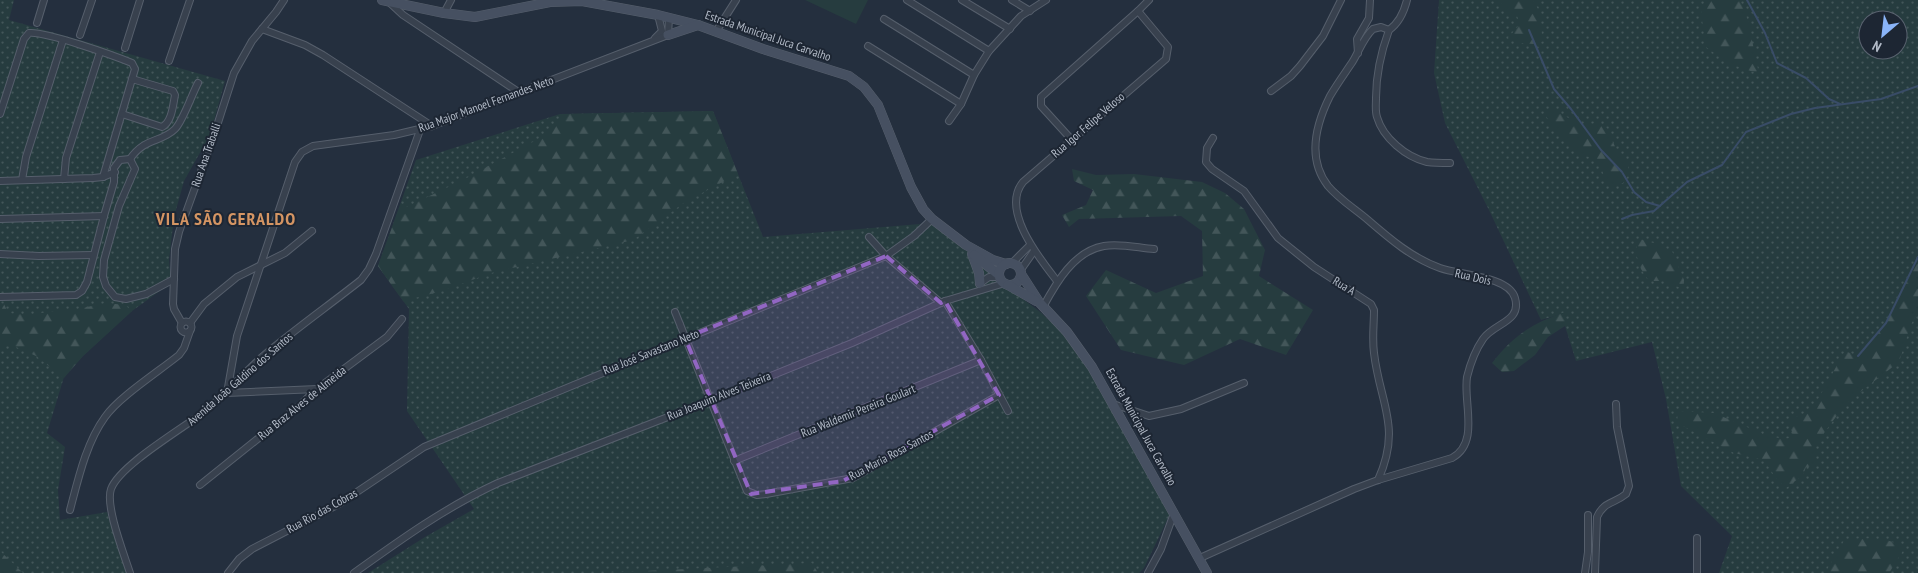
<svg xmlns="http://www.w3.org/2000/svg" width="1918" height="573" font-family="'PT Sans Narrow',sans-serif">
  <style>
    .grass { fill: url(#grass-dots); fill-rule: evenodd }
    .forest { fill: url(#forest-firs) }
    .pitch { fill: #263c3f }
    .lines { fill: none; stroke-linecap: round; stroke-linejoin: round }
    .stream { stroke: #394c67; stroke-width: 2 }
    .street-casing { stroke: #565f6c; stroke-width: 8 }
    .secondary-casing { stroke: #565f6c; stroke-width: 10 }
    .street { stroke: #38414e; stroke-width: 6 }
    .secondary { stroke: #465061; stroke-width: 9 }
    .marked { fill: #9266c3; fill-opacity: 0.2; stroke: #9266c3; stroke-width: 4; stroke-dasharray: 10 6; stroke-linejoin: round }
    .labels { text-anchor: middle; stroke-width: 4; stroke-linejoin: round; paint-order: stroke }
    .street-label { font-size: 12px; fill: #b4bcc9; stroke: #1d2633 }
    .district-label { font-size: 18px; font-weight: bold; letter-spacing: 1px; fill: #d59563; stroke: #1d2633 }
  </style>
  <defs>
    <pattern id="grass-dots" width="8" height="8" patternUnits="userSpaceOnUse" patternTransform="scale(1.25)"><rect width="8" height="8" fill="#263c3f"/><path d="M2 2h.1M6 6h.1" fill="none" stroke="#435659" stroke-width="1.8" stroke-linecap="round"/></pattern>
    <pattern id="forest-firs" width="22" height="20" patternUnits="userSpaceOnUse" patternTransform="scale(1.25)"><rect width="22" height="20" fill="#263c3f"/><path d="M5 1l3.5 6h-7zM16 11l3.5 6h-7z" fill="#435659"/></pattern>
  </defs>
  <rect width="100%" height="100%" fill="#242f3e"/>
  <!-- grass -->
  <g class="grass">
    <path d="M0,0h14l-5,20 216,61 -15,54 -26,46 -10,36 -5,43 2,23 -39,28 -49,45 -19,21 -17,56 18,14 -7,43 2,30 47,-8 20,61h-127z"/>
    <path d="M1439,0h479v573h-199l13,-37 -51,-50 -15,-87 -14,-57 -76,19 -11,-35v-13l-24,7 -52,-110 -44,-87 -11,-50zM1868,20h30v30h-30z"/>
    <path d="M713,111l50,126 169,-14 41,32 39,36 27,20 26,24 24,33 81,146 -26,54 -5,5h-771l57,-36 49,-28 -67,-98 2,-102 -31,-43 38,-106 144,-46z"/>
  </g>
  <!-- forest -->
  <g class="forest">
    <path d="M1499,0h34l5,9 5,32c-10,5 -26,3 -35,-3l12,-14 -3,-8 -9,-2z"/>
    <path d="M1706,0h34l8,21 11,53 -31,-11 -22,-16 -5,-34z"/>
    <path d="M1551,109l31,16 16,-2 9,5 12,28 9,9 1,9 -6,9 -15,3 -10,-26 -21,-7 -20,-20 -13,-20z"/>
    <path d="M713,111l25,63 -53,28 -52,38 -142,33 -49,18 -39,10 -25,-35 20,-55 65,-31 86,-47 19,-19z"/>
    <path d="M1072,169l24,6 38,-1 68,8 23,11 19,16 21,41 -6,26 54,34 -27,45 -46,-16 -56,26 -63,-15 -35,-54 20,-26 50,23 47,-17 -1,-45 -21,-15 -102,3 -10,8 -7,-12 24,-10 7,-15 -19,-9z"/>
    <path d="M1640,239l17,5 15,7 12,29 -1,9 -18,-8h-16l-8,-12 -6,-18z"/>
    <path d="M1918,257v55l-7,12 -12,38 -53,41 -30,41 -1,22 -9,1 -3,8 -17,13 -10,-10 -12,-18 -30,-7 -57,-30 1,-12 36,2 54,23 16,3 11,-2 -9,-16 26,-11 33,-59 13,5 28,-33z"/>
    <path d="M0,303l4,1 4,9 20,2 27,-4 18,-1 33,-7 19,2 7,6 -49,45 -19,22 -28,-22 -29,-13 -7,3z"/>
    <path d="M1565,312v14l-17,11 -13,18 -21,16 -12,1 -10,-9c22,-28 39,-39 73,-51z"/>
    <path d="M1845,539c19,0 45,-4 59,10l-15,24h-64z"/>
    <path d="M0,551l23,22h-23z"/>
    <path d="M812,563l6,10h-215z"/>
  </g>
  <!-- pitch -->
  <path class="pitch" d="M805,0h63l-12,24z"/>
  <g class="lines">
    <!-- stream -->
    <g class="stream">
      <path d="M1747,0l18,33 12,30 29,15 23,21 11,5"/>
      <path d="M1529,30l25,59 17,20 30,41 21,22 12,20 12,10 14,4"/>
      <path d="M1622,219l10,-4 22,-4 33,-29 35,-17 24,-33 45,-18 24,-6 66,-9 37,-13"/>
      <path d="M1858,356l28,-33 32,-66"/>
    </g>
    <defs>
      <g id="street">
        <path d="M907,0l82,51"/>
        <path d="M962,0l48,29"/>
        <path d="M1012,0l18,11"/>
        <path d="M389,2l14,13 117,78"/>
        <path d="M444,13l7,-13"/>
        <path d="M884,19l90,56"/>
        <path d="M37,23l7,-23"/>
        <path d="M262,29l43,16 18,10 109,71"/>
        <path d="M717,30l19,-30"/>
        <path d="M1389,30c10,-7 15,-18 18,-30"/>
        <path d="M80,35l12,-35"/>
        <path d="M655,38l7,-7 -4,-16"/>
        <path d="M868,46l93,58"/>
        <path d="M125,48l15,-48"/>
        <path d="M1358,53l-1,-14 12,-21 1,-18"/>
        <path d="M169,61l21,-61"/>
        <path d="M1271,91l20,-15 9,-10 23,-30 18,-36"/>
        <path d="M0,114l24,-75 5,-6c16,-2 86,23 103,30l3,6 -32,108"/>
        <path d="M122,114l40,13c10,-5 11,-22 13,-32l-2,-4 -41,-12"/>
        <path d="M949,121l12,-17 13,-29 15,-24 32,-35 25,-16"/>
        <path d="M1213,138l-6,10 -1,14 6,7 32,22 34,47 36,29 57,37 3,6c0,15 -2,28 0,43 6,51 28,74 4,127"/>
        <path d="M1071,139l-30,-33v-9l97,-86 11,-11"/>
        <path d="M130,159l5,10 -16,37 -15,54 -1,17 3,9 9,11 11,2 20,-5 28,-15"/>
        <path d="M130,159c15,-22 31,-16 45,-30 8,-8 17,-35 23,-46"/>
        <path d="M64,179l2,-21 34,-106"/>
        <path d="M22,180l4,-23 37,-117"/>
        <path d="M0,181l93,-3 10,-1 12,-5"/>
        <path d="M0,219l104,-3"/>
        <path d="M869,237l17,19 55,47"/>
        <path d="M0,254l39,2 54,-1"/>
        <path d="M1012,263l18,-18"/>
        <path d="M1020,271l14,-20"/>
        <path d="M1057,281c-17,-22 -57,-71 -34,-99l143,-123 2,-12 -30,-36"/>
        <path d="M979,284l10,-7h10"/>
        <path d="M0,297l76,-2 6,-4 5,-9 17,-66 10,-34v-14l6,-8 10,-1"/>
        <path d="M945,301l36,59 27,51"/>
        <path d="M1043,307c13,-24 31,-56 61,-61 16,-3 35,2 50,3"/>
        <path d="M675,312l72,179 10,4 9,-1 87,-16 146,-83"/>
        <circle cx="186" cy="327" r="5.5"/>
        <path d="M182,323l-8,-14 -1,-5 2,-55 4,-17 35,-97 20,-62 18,-32 24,-29 8,-12"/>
        <path d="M190,323l14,-19 33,-27 48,-24 27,-22"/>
        <path d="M227,393l10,-57 58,-174 7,-10 11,-6 81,-11 38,-9 236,-91 1,-17"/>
        <path d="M227,393l90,-4"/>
        <path d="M1113,404l36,12 32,-7 63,-26"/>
        <path d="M734,461l247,-101"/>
        <path d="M200,485l100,-80 17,-16 70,-52 15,-18"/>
        <path d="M70,510c8,-30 16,-67 35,-93 14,-20 53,-45 74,-62l5,-7 6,-17"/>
        <path d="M1200,558l154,-69 24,-9 74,-22c28,-15 11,-56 15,-81 3,-12 9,-28 16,-38 11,-16 39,-17 32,-41 -6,-22 -56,-23 -75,-30 -28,-10 -50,-29 -72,-48 -13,-11 -29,-21 -40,-34 -21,-27 -12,-62 2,-90 7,-12 15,-23 23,-35 6,-10 11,-24 20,-32l8,-2 8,3c-8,22 -13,44 -13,68 0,6 -1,13 1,19 6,21 29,40 50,45 8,1 16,1 23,1"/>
        <path d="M130,573c-6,-19 -25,-67 -19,-84 9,-24 71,-60 93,-77 21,-17 38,-37 58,-55 32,-27 66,-51 99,-77l8,-11 7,-15 44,-124"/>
        <path d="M228,573l11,-14 13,-10 87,-45 85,-57 462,-191 28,-20 18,-17"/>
        <path d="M354,573c46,-33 92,-66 144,-90l211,-82 143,-58 93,-42 60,-18"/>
        <path d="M1148,573l13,-24 13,-36"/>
        <path d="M1585,573l3,-21v-37"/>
        <path d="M1595,573l2,-56c7,-16 17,-13 29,-23l3,-8 -12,-59 -1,-23"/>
        <path d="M1697,573v-35"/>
      </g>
      <g id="secondary">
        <path d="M382,0l62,13 31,4 75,-15 32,-1 76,14 40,10 65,24 86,27 15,11 14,18 33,82 12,22 9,10 34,26 27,15 13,4"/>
        <path d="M668,35l30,-10"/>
        <path d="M972,254l7,19 1,10"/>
        <path d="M974,255l25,20"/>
        <circle cx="1010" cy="274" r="11"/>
        <path d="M1021,274l18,28 28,30 25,35 115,206"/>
        <path d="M1008,285l28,16"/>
      </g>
    </defs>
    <!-- street casing -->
    <use href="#street" class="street-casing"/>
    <!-- secondary casing -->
    <use href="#secondary" class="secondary-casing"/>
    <!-- street -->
    <use href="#street" class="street"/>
    <!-- secondary -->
    <use href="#secondary" class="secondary"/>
  </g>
  <!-- marked area -->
  <path class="marked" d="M886,256l55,47 4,-2 54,94 -156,86 -92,13 -66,-156z"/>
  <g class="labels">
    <!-- street labels -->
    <g class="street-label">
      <text transform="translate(768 36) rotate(19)" y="4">Estrada Municipal Juca Carvalho</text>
      <text transform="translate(486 104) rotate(-20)" y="4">Rua Major Manoel Fernandes Neto</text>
      <text transform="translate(1088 125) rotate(-41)" y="4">Rua Igor Felipe Veloso</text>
      <text transform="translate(206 155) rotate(-71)" y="4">Rua Ana Traballi</text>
      <text transform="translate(1473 277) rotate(13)" y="4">Rua Dois</text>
      <text transform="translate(1344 286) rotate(31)" y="4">Rua A</text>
      <text transform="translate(651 352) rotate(-22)" y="4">Rua José Savastano Neto</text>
      <text transform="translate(240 379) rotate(-41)" y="4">Avenida João Galdino dos Santos</text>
      <text transform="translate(719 396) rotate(-22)" y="4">Rua Joaquim Alves Teixeira</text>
      <text transform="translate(302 403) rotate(-39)" y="4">Rua Braz Alves de Almeida</text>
      <text transform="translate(858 411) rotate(-22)" y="4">Rua Waldemir Pereira Goulart</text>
      <text transform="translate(1141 427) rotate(61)" y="4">Estrada Municipal Juca Carvalho</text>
      <text transform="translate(891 455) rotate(-28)" y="4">Rua Maria Rosa Santos</text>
      <text transform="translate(322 511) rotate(-29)" y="4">Rua Rio das Cobras</text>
    </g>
    <!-- district labels -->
    <g class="district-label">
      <text x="226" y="225">VILA SÃO GERALDO</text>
    </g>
  </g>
  <!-- north arrow -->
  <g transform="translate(1883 35) rotate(208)"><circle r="24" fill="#1d2633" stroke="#59626f"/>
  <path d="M0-4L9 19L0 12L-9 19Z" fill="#8ab4f8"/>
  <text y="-8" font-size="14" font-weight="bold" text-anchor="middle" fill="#b4bcc9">N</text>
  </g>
</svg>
